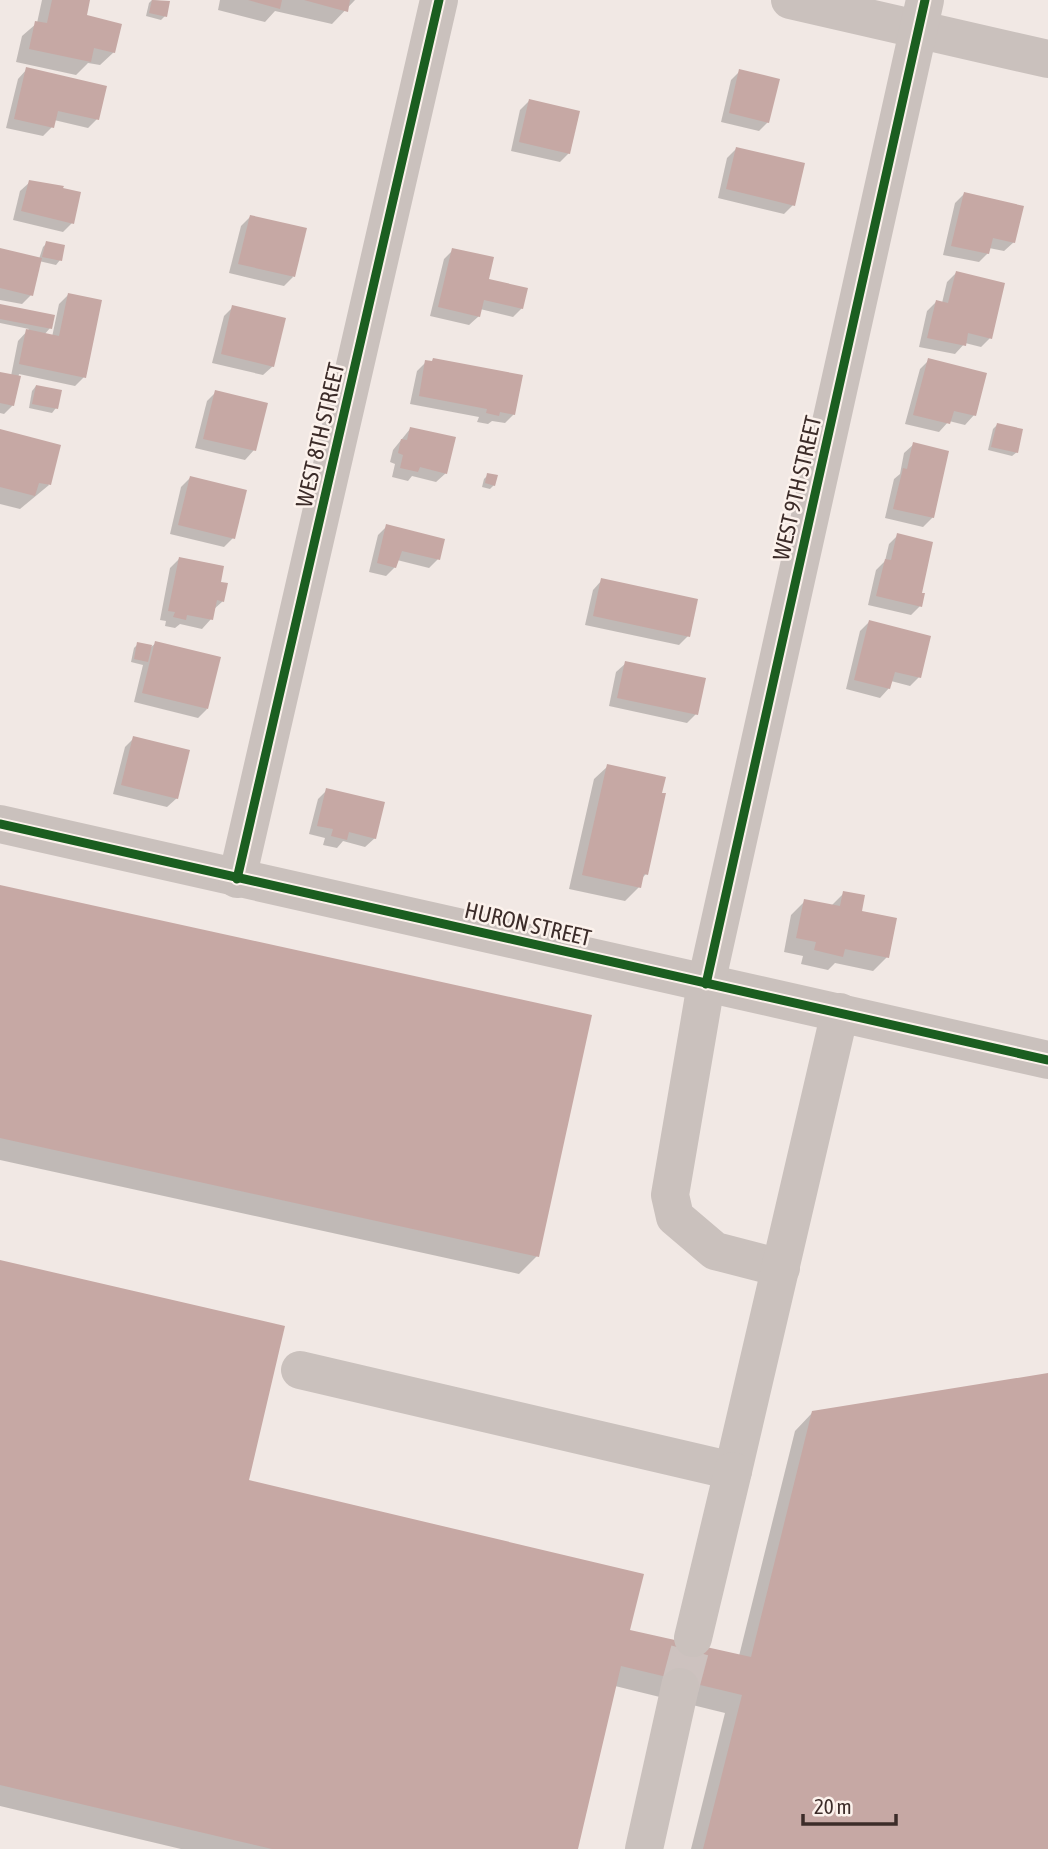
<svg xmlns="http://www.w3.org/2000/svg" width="1048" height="1849" font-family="'Asap Condensed',sans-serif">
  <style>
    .shadow { fill: #0003 }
    .building { fill: #c6a8a4 }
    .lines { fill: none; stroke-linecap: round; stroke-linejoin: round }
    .minor-tunnel { stroke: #cdc2bf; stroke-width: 38; stroke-dasharray: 38 19; stroke-linecap: butt }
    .minor { stroke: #cac1bd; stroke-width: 38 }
    .cycleway-casing { stroke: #fcf2ec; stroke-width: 13 }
    .cycleway { stroke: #1b5e20; stroke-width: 9 }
    .labels { text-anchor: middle; stroke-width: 5; stroke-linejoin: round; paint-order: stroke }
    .street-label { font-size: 23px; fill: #3c2c29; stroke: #fcf2ec }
  </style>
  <rect width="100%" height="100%" fill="#f1e8e4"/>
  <!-- shadow -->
  <g class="shadow">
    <path d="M42,0h47l-5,16 30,36 -14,13 -12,-2 -12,12 -60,-13 6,-26 15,-13z"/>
    <path d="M152,0l16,2 -3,14 -4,4 -15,-4 3,-13z"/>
    <path d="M220,0h135l-23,24 -57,-13 -10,11 -47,-12z"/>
    <path d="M27,69l70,50 -9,9 -34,-8 -2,7 -9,9 -37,-8 12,-49z"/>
    <path d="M740,71l28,51 -9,9 -38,-9 10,-42z"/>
    <path d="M529,101l40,52 -9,9 -49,-11 9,-41z"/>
    <path d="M736,149l57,56 -9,9 -66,-16 9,-40z"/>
    <path d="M30,182l42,41 -9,9 -50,-12 7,-29z"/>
    <path d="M964,194l50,48 -10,9 -15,-3 -1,5 -9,9 -36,-7 12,-52z"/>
    <path d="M250,217l43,60 -9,9 -55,-13 12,-47z"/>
    <path d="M47,243l13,17 -4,5 -17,-4 -8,34 -9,9 -22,-4v-50l39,9 4,-12z"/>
    <path d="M453,250l34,30 35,28 -9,9 -33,-8 -1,7 -10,9 -39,-9 14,-57z"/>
    <path d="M956,273l34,65 -9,9 -16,-4 -10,11 -36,-7 8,-36 9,-9 6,1 5,-21z"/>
    <path d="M68,295l16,82 -9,9 -56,-12 -6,31 -9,9 -4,-1v-40l11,3 7,-35 11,-12 -29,-6v-18l50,23 -6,7 8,2 7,-33z"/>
    <path d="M233,307l40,59 -10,9 -51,-12 12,-47z"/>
    <path d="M929,360l45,55 -9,10 -16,-4 -10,11 -34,-8 15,-55z"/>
    <path d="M426,362l88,52 -9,9 -13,-2 -4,3 -11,-2 2,-5 -69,-13 7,-33z"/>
    <path d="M36,386l20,22 -4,5 -23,-5 3,-17z"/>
    <path d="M216,392l38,58 -9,10 -50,-12 12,-47z"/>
    <path d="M998,424l19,28 -5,4 -24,-6 5,-21z"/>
    <path d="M410,429l36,44 -10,9 -24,-6 -4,5 -16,-4 3,-13 -5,-2 3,-12z"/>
    <path d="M0,431l49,54 -29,24 -20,-5z"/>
    <path d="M914,444l19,73 -10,10 -38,-9 9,-39 6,-5 4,-21z"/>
    <path d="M488,475l6,10 -4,4 -8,-2 2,-8z"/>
    <path d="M190,478l43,60 -9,9 -54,-13 11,-47z"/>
    <path d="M387,526l51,33 -9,9 -32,-8 -2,7 -9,9 -17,-4 9,-37z"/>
    <path d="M898,535l21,60 1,11 -9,9 -43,-10 8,-35 9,-9 4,-17z"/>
    <path d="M179,559l40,24 4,18 -10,9 -2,9 -9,10 -22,-5 -5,4 -10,-2 1,-5 -6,-1 10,-52z"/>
    <path d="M602,580l86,56 -9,9 -94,-20 8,-35z"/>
    <path d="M869,622l50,55 -9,9 -19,-5 -2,7 -9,10 -34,-9 14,-58z"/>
    <path d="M156,643l51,66 -9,9 -64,-16 9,-37 -12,-3 3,-14 4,-4 13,3z"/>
    <path d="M626,663l70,51 -9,9 -78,-17 7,-34z"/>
    <path d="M134,738l43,60 -10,9 -54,-13 12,-47z"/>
    <path d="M608,766l38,108 -5,5 -2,8 -14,14 -56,-12 25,-110z"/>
    <path d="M327,790l48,48 -10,9 -22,-6 -6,7 -14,-3 2,-7 -16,-4 9,-35z"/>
    <path d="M0,887l537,369 -18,18 -519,-114z"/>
    <path d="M844,893l15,19 28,45 -14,14 -38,-8 -7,7 -27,-6 2,-8 -19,-4 7,-37 14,-14 26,5z"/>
    <path d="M0,1262l247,219 381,150 111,25 56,-225 18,-19 235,-37v474h-357l34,-136 -110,-27 -39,163h-395l-181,-43z"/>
  </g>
  <!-- building -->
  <g class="building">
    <path d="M52,0h38l-3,15 35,9 -7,29 -21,-5 -3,14 -62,-13 6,-28 12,2z"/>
    <path d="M152,0l18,1 -3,16 -18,-4z"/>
    <path d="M248,0h34l-2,9z"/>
    <path d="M304,0h46l-2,12z"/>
    <path d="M26,67l81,19 -8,34 -41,-9 -4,17 -40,-9z"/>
    <path d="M739,69l41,10 -11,44 -40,-10z"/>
    <path d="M529,99l51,12 -10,43 -51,-12z"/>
    <path d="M736,147l69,16 -10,43 -69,-17z"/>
    <path d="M29,180l35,6 -1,2 18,4 -7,32 -53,-13z"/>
    <path d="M964,192l60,14 -9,37 -22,-5 -4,16 -38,-8z"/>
    <path d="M250,215l57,13 -12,49 -57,-13z"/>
    <path d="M46,241l19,4 -3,16 -20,-4z"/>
    <path d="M0,248l42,10 -9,38 -33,-8z"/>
    <path d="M452,248l42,9 -5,22 39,9 -5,21 -39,-9 -4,17 -42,-10z"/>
    <path d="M956,271l49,12 -13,56 -24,-6 -2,13 -39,-8 9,-38 12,3z"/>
    <path d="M68,293l34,7 -16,78 -67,-14 7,-35 33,7z"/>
    <path d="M0,304l55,11 -3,14 -52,-10z"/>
    <path d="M232,305l54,13 -12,49 -53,-13z"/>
    <path d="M433,358l90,17 -8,40 -15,-3 -1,4 -13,-3 1,-4 -68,-13 6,-36 7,1z"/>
    <path d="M928,358l59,15 -11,43 -22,-5 -4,13 -37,-9z"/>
    <path d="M0,372l21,4 -7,30 -14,-3z"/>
    <path d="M36,385l26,5 -4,19 -26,-5z"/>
    <path d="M215,390l53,13 -12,48 -53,-12z"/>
    <path d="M997,423l26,6 -5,24 -27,-6z"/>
    <path d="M410,427l46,10 -9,37 -27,-7 -2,5 -18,-4 3,-13 -5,-2 3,-14 6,1z"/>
    <path d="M0,429l61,16 -10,40 -12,-2 -4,13 -35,-9z"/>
    <path d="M913,442l36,9 -15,67 -41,-9 10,-41 4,1z"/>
    <path d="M487,473l11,2 -3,11 -10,-3z"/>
    <path d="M190,476l57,14 -12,49 -57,-14z"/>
    <path d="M386,524l59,15 -5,21 -38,-9 -6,17 -19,-5z"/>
    <path d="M897,533l36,9 -11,51h3l-3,14 -46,-11 9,-37 6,1z"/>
    <path d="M179,557l45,9 -3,16 7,1 -4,19 -7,-2 -4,20 -26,-5 -1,5 -13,-3 2,-5 -7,-1z"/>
    <path d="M601,578l97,21 -8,38 -97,-21z"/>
    <path d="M869,620l62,16 -10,42 -26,-6 -5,17 -36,-9z"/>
    <path d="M155,641l66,16 -13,52 -66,-16z"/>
    <path d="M137,642l15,3 -4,17 -14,-3z"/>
    <path d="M625,661l81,17 -8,37 -81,-17z"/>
    <path d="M133,736l57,14 -12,49 -57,-14z"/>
    <path d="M607,764l59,13 -4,16h4l-18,82 -4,-1 -3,14 -59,-13z"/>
    <path d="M326,788l59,14 -9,37 -27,-7 -2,8 -16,-4 2,-7 -16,-3z"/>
    <path d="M0,885l592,130 -53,242 -539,-119z"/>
    <path d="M843,891l22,4 -3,16 35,7 -8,40 -44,-9 -2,8 -29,-7 2,-8 -20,-4 8,-39 36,7z"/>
    <path d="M0,1260l285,66 -36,154 395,94 -14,56 121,27 61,-246 236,-38v476h-345l39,-154 -121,-29 -43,183h-306l-272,-64z"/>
  </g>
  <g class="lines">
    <!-- minor-tunnel -->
    <path class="minor-tunnel" d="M680,1687l13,-49"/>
    <!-- minor -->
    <g class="minor">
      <path d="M790,0l258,59"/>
      <path d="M0,824l1048,236"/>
      <path d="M237,879l202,-879"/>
      <path d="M781,1268l-66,-17 -40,-34 -5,-22 36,-211 219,-984"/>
      <path d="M300,1370l433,101 107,-459"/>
      <path d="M693,1638l40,-167"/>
      <path d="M644,1849l36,-162"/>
    </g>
    <defs>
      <g id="cycleway">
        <path d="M0,824l1048,236"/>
        <path d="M237,879l202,-879"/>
        <path d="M706,984l219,-984"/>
      </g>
    </defs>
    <!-- cycleway casing -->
    <use href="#cycleway" class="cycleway-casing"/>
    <!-- cycleway -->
    <use href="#cycleway" class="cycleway"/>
  </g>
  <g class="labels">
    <!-- street labels -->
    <g class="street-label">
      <text transform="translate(320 435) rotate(-77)" y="8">WEST 8TH STREET</text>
      <text transform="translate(797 488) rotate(-77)" y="8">WEST 9TH STREET</text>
      <text transform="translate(528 924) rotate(13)" y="8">HURON STREET</text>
    </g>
  </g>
  <!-- scale -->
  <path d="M803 1814v10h93v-10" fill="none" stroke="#3c2c29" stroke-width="3.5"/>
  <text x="814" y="1814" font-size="21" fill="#3c2c29" stroke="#fcf2ec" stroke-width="5" paint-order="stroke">20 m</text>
</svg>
